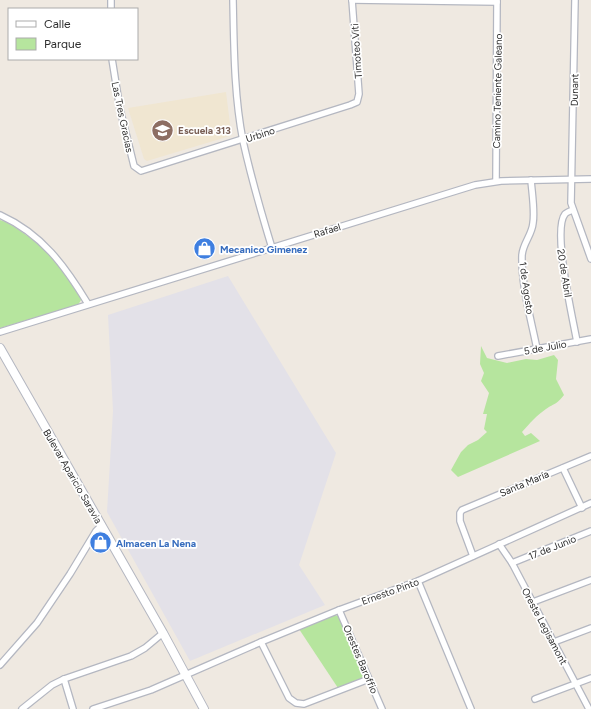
<svg xmlns="http://www.w3.org/2000/svg" width="591" height="709" font-family="Figtree,sans-serif">
  <style>
    .industrial { fill: #e3e1e8 }
    .education { fill: #f0e6d1 }
    .green { fill: #b6e59e }
    .lines { fill: none; stroke-linecap: round; stroke-linejoin: round }
    .street-casing { stroke: #b4b7c1; stroke-width: 8 }
    .secondary-casing { stroke: #b4b7c1; stroke-width: 10 }
    .street { stroke: #fff; stroke-width: 5.5 }
    .secondary { stroke: #fff; stroke-width: 8 }
    .labels { text-anchor: middle; stroke-width: 3.5; stroke-linejoin: round; paint-order: stroke }
    .street-label { font-size: 10px; fill: #2e2e2e; stroke: #fff }
    .education-label { font-size: 10px; font-weight: bold; fill: #785e54; stroke: #fff; text-anchor: start }
    .shop-label { font-size: 10px; font-weight: bold; fill: #366cbe; stroke: #fff; text-anchor: start }
  </style>
  <rect width="100%" height="100%" fill="#efe9e1"/>
  <!-- industrial -->
  <path class="industrial" d="M228,276l108,177 -37,112 26,40 -135,56 -83,-149 6,-101 -5,-96z"/>
  <!-- education -->
  <path class="education" d="M226,92l5,40 -1,4 -83,25 -3,-2 -16,-51z"/>
  <!-- green -->
  <g class="green">
    <path d="M0,220c7,2 13,6 19,10 27,17 45,40 61,67l1,3 -3,5 -78,23z"/>
    <path d="M481,346l6,12 20,5 19,-4 11,1 17,-5 4,5 -2,19 8,16c-8,10 -9,8 -18,14 -9,6 -17,15 -24,23l3,4 6,-3 9,8 -82,36 -7,-7 10,-18 7,-7 10,-5 9,-8 -3,-3 3,-15h-4l6,-21 -8,-12 3,-8 -4,-9z"/>
    <path d="M334,615l5,1 26,59 -2,4 -25,9 -39,-59z"/>
  </g>
  <g class="lines">
    <defs>
      <g id="street">
        <path d="M111,0v9"/>
        <path d="M233,0c1,47 1,95 10,141 8,36 18,71 29,107"/>
        <path d="M352,0l145,2"/>
        <path d="M575,0l-4,203 20,56"/>
        <path d="M112,59l8,50 14,57 7,5 209,-66 7,-3 2,-8 -7,-94"/>
        <path d="M531,180c1,13 4,31 2,43 -1,12 -10,20 -11,32 -1,30 9,64 15,94"/>
        <path d="M496,181l1,-181"/>
        <path d="M573,210c-3,1 -6,2 -8,4 -13,16 8,105 12,128"/>
        <path d="M0,215c42,19 65,51 88,89"/>
        <path d="M0,332l475,-147 26,-4 90,-2"/>
        <path d="M498,356l93,-17"/>
        <path d="M563,468l19,40"/>
        <path d="M499,544l13,19 77,146"/>
        <path d="M473,556l-13,-35v-8l2,-3 129,-54"/>
        <path d="M512,563l79,-32"/>
        <path d="M418,581l53,128"/>
        <path d="M533,602l58,-22"/>
        <path d="M339,610l43,99"/>
        <path d="M261,642l28,56 7,5 8,1 65,-25"/>
        <path d="M554,642l37,-14"/>
        <path d="M0,665l37,-42 33,-49 26,-43 6,-6"/>
        <path d="M64,679l9,30"/>
        <path d="M535,699l56,-21"/>
        <path d="M22,709l30,-24 12,-6 67,-23 14,-8 18,-15"/>
        <path d="M93,709l58,-19 110,-48 78,-32 79,-29 173,-78"/>
      </g>
      <path id="secondary" d="M0,348l163,285 41,76"/>
    </defs>
    <!-- street casing -->
    <use href="#street" class="street-casing"/>
    <!-- secondary casing -->
    <use href="#secondary" class="secondary-casing"/>
    <!-- street -->
    <use href="#street" class="street"/>
    <!-- secondary -->
    <use href="#secondary" class="secondary"/>
  </g>
  <!-- icons -->
  <defs>
    <symbol id="school-disc" viewBox="-11 -11 22 22"><circle r="9.5" fill="#8d6e63" stroke="#fff"/><path d="M0-5L7-2L0 1L-7-2ZM-4 1L0 2.5L4 1V4Q0 6-4 4Z" fill="#fff"/></symbol>
    <symbol id="shop-disc" viewBox="-11 -11 22 22"><circle r="9.5" fill="#3f7fe0" stroke="#fff"/><path d="M-5-2.5h2.3a2.7 3.5 0 0 1 5.4 0H5L5.5 6h-11ZM-1.5-2.5h3a1.5 2.3 0 0 0-3 0Z" fill="#fff"/></symbol>
  </defs>
  <g fill-rule="evenodd">
    <use href="#school-disc" x="150" y="118" width="25" height="25"/>
    <use href="#shop-disc" x="192" y="236" width="25" height="25"/>
    <use href="#shop-disc" x="88" y="530" width="25" height="25"/>
  </g>
  <g class="labels">
    <!-- street labels -->
    <g class="street-label">
      <text transform="translate(356 51) rotate(-94)" y="4">Timoteo Viti</text>
      <text transform="translate(574 90) rotate(-89)" y="4">Dunant</text>
      <text transform="translate(497 91) rotate(-89)" y="4">Camino Teniente Galeano</text>
      <text transform="translate(123 117) rotate(78)" y="4">Las Tres Gracias</text>
      <text transform="translate(260 134) rotate(-18)" y="4">Urbino</text>
      <text transform="translate(327 230) rotate(-17)" y="4">Rafael</text>
      <text transform="translate(565 273) rotate(81)" y="4">20 de Abril</text>
      <text transform="translate(527 288) rotate(82)" y="4">1 de Agosto</text>
      <text transform="translate(545 347) rotate(-10)" y="4">5 de Julio</text>
      <text transform="translate(73 476) rotate(60)" y="4">Bulevar Aparicio Saravia</text>
      <text transform="translate(524 483) rotate(-23)" y="4">Santa María</text>
      <text transform="translate(552 547) rotate(-22)" y="4">17 de Junio</text>
      <text transform="translate(390 591) rotate(-20)" y="4">Ernesto Pinto</text>
      <text transform="translate(545 626) rotate(62)" y="4">Oreste Legisamont</text>
      <text transform="translate(361 659) rotate(67)" y="4">Orestes Baroffio</text>
    </g>
    <!-- education labels -->
    <g class="education-label">
      <text x="178" y="134">Escuela 313</text>
    </g>
    <!-- shop labels -->
    <g class="shop-label">
      <text x="220" y="253">Mecanico Gimenez</text>
      <text x="116" y="547">Almacen La Nena</text>
    </g>
  </g>
  <!-- legend -->
  <rect x="8" y="8" width="130" height="52" fill="#ffffff" stroke="#ababab"/>
  <rect x="16" y="21" width="20" height="6" fill="#ffffff" stroke="#ababab"/>
  <text x="44" y="28" font-size="12" fill="#2e2e2e">Calle</text>
  <rect x="16" y="38" width="20" height="12" fill="#b6e59e" stroke="#ababab"/>
  <text x="44" y="48" font-size="12" fill="#2e2e2e">Parque</text>
</svg>
